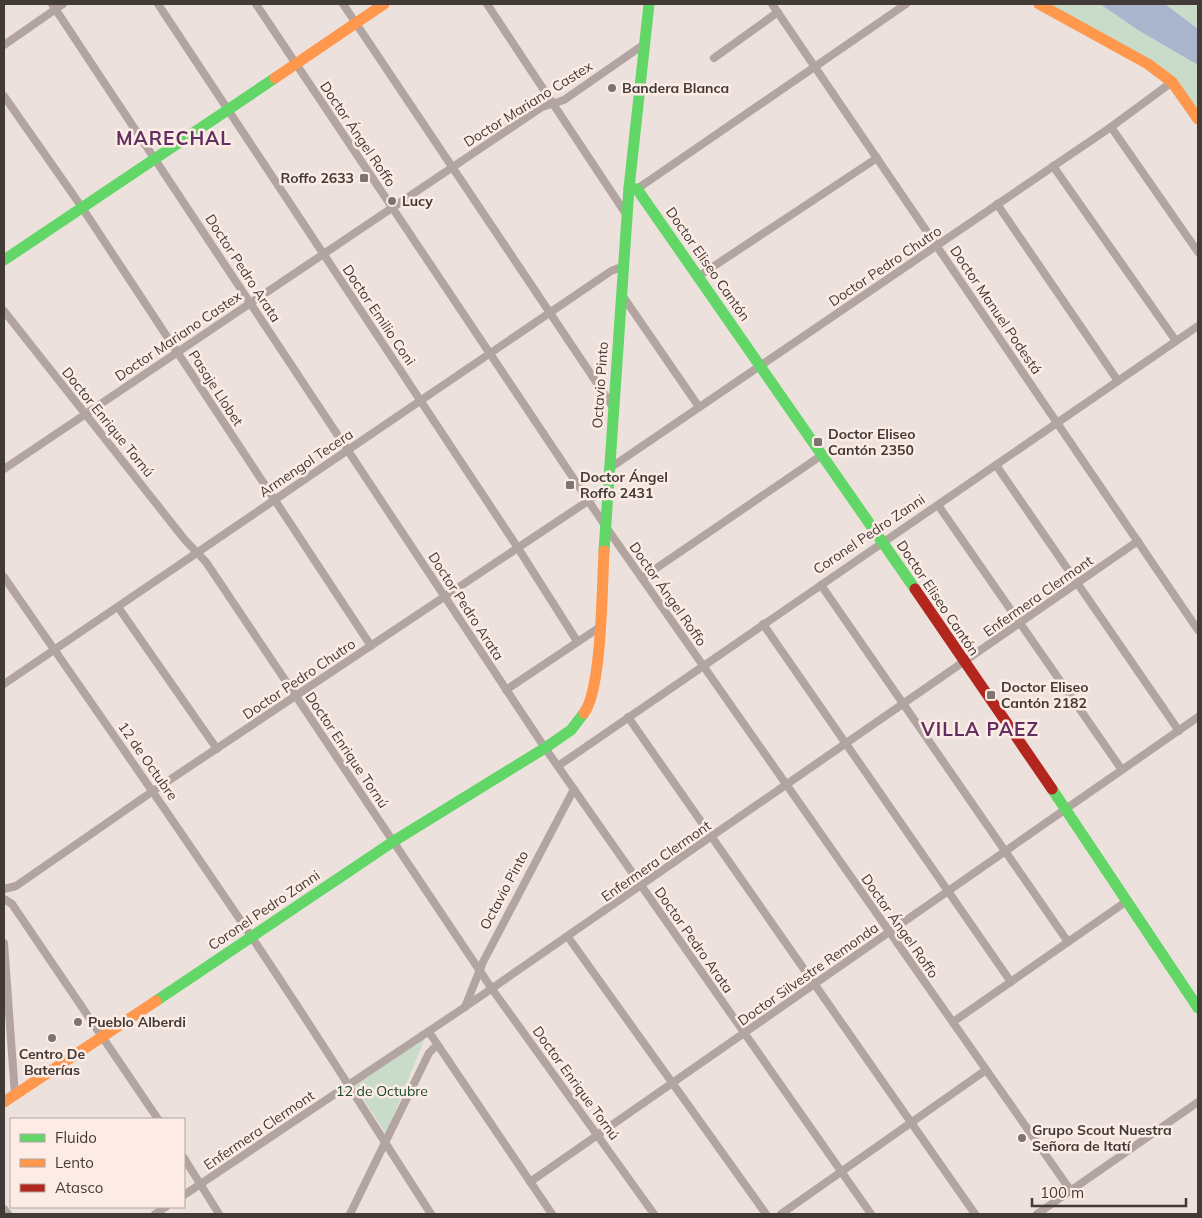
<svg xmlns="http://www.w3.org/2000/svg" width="1202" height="1218" font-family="Mulish,sans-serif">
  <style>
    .green { fill: #c9dcca }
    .water { fill: #a9b4cd }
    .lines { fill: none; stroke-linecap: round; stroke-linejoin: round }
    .street { stroke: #b2a5a1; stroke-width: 8 }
    .fast { stroke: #63d668; stroke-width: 11 }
    .slow { stroke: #ff974d; stroke-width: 11 }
    .jam { stroke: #b3261e; stroke-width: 11 }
    .poi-dot { fill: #7e7470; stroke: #fdece5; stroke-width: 2 }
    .labels { text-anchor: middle; stroke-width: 5; stroke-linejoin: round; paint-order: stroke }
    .poi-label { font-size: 14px; font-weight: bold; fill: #423a36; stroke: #fdece5; text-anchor: start }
    .street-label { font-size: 14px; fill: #423a36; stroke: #fdece5 }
    .park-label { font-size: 14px; fill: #14482d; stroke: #fdece5 }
    .district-label { font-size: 19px; font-weight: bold; letter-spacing: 1px; fill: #623060; stroke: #fdece5 }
  </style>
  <rect width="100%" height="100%" fill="#ece1dc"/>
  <!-- green -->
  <g class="green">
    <path d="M1039,4h61l38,26 60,35v54l-26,-37z"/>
    <path d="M1165,4h33v25z"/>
    <path d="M425,1038l-39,96 -31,-48z"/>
  </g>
  <!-- water -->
  <path class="water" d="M1100,4h65l33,25v36l-60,-35z"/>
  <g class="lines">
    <!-- street -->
    <g class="street">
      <path d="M52,4l493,744 326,466"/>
      <path d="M158,4l360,544 59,93"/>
      <path d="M256,4l350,523 465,664"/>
      <path d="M343,4l270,403"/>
      <path d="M487,4l141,213"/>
      <path d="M772,4l426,626"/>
      <path d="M4,45l59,-41"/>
      <path d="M714,58l64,-46"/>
      <path d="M4,96l77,110 290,440"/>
      <path d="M1111,127l87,125"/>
      <path d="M1053,166l123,175"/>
      <path d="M637,189l269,-185"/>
      <path d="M997,204l121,177"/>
      <path d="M699,276l178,-118"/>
      <path d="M622,295l77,112"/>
      <path d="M4,311l181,229 21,22 286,427 162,225"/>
      <path d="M996,465l183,266"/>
      <path d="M610,468l501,-341 61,-45"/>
      <path d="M4,469l538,-362 22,-7 79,-55"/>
      <path d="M938,505l184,265"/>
      <path d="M4,577c82,119 166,238 247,359 62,92 120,185 180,278"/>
      <path d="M642,578l180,-123"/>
      <path d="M821,585l247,357"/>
      <path d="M118,607l99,142"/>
      <path d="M763,624l248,358"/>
      <path d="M4,684l607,-413 13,-5"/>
      <path d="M506,690l94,-63"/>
      <path d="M628,717l347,497"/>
      <path d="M558,766l640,-440"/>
      <path d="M4,889l12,-3 137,-95 456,-304"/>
      <path d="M4,899l8,5 146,215"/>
      <path d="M568,937l198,277"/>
      <path d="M4,943l11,152"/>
      <path d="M465,1007l18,-45 91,-173"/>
      <path d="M953,1022l174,-121"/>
      <path d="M429,1032l123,182"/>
      <path d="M184,1158l35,56"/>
      <path d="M530,1182l668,-465"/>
      <path d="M184,1195l281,-188 673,-466"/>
      <path d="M4,1209l4,5"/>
      <path d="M155,1214l11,-7"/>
      <path d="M350,1214l79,-161 8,-8"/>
      <path d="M781,1214l205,-144"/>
      <path d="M1037,1214l161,-112"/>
    </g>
    <!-- fast -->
    <g class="fast">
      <path d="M629,188l8,1 278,400"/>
      <path d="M4,260l271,-182"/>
      <path d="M604,551l25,-363 20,-184"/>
      <path d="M1052,789l146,219"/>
      <path d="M156,1001l238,-160 151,-93 26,-18 13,-17"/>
    </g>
    <!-- slow -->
    <g class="slow">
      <path d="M1039,4l109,60 24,18 26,37"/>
      <path d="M275,78l109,-74"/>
      <path d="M584,713c18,-23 18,-128 20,-162"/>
      <path d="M4,1102l152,-101"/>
    </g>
    <!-- jam -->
    <path class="jam" d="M915,589l137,200"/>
  </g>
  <!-- markers -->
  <g class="poi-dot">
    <circle cx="612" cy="88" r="5"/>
    <rect x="359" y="173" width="10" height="10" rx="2.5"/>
    <circle cx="392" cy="201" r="5"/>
    <rect x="813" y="437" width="10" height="10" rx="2.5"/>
    <rect x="565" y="480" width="10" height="10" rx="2.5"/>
    <rect x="986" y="690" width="10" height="10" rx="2.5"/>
    <circle cx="78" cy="1022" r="5"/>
    <circle cx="52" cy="1038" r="5"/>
    <circle cx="1022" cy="1138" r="5"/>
  </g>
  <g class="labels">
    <!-- poi labels -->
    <g class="poi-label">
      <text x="622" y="93">Bandera Blanca</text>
      <text x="354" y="183" text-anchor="end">Roffo 2633</text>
      <text x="402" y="206">Lucy</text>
      <text x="828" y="439">Doctor Eliseo<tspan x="828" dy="16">Cantón 2350</tspan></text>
      <text x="580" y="482">Doctor Ángel<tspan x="580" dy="16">Roffo 2431</tspan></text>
      <text x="1001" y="692">Doctor Eliseo<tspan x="1001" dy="16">Cantón 2182</tspan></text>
      <text x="88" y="1027">Pueblo Alberdi</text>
      <text x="52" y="1059" text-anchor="middle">Centro De<tspan x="52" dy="16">Baterías</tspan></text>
      <text x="1032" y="1135">Grupo Scout Nuestra<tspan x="1032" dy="16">Señora de Itatí</tspan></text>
    </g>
    <!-- street labels -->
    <g class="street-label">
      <text transform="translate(528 104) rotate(-32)" y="5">Doctor Mariano Castex</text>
      <text transform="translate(358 134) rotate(56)" y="5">Doctor Ángel Roffo</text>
      <text transform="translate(708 264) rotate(55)" y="5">Doctor Eliseo Cantón</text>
      <text transform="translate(885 266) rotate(-34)" y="5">Doctor Pedro Chutro</text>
      <text transform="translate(243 268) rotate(57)" y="5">Doctor Pedro Arata</text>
      <text transform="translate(996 310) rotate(56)" y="5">Doctor Manuel Podestá</text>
      <text transform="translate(379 315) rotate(56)" y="5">Doctor Emilio Coni</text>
      <text transform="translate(178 336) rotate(-34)" y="5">Doctor Mariano Castex</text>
      <text transform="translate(600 385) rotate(-86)" y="5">Octavio Pinto</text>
      <text transform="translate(216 388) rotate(57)" y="5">Pasaje Llobet</text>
      <text transform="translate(108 422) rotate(51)" y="5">Doctor Enrique Tornú</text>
      <text transform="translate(306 463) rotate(-34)" y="5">Armengol Tecera</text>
      <text transform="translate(869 534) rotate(-34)" y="5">Coronel Pedro Zanni</text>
      <text transform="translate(668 594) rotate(55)" y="5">Doctor Ángel Roffo</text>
      <text transform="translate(1038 596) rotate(-35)" y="5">Enfermera Clermont</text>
      <text transform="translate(938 598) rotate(56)" y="5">Doctor Eliseo Cantón</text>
      <text transform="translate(466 606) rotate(57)" y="5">Doctor Pedro Arata</text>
      <text transform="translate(299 679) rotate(-34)" y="5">Doctor Pedro Chutro</text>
      <text transform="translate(347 750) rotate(56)" y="5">Doctor Enrique Tornú</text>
      <text transform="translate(148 761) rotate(55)" y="5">12 de Octubre</text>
      <text transform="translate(656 861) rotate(-35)" y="5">Enfermera Clermont</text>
      <text transform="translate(504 890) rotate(-62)" y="5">Octavio Pinto</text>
      <text transform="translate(264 910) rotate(-34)" y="5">Coronel Pedro Zanni</text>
      <text transform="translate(900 926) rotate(55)" y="5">Doctor Ángel Roffo</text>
      <text transform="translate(694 940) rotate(55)" y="5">Doctor Pedro Arata</text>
      <text transform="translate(808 974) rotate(-35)" y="5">Doctor Silvestre Remonda</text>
      <text transform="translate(576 1083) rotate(54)" y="5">Doctor Enrique Tornú</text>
      <text transform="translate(259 1130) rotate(-34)" y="5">Enfermera Clermont</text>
    </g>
    <!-- park labels -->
    <g class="park-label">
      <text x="382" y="1096">12 de Octubre</text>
    </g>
    <!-- district labels -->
    <g class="district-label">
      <text x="174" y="145">MARECHAL</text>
      <text x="980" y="736">VILLA PAEZ</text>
    </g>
  </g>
  <!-- border -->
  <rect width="1202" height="1218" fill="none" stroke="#423a36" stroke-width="10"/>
  <!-- legend -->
  <rect x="10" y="1118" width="175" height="90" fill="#fdece5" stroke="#b2a59f"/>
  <rect x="20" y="1134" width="25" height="8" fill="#63d668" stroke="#b2a59f"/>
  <text x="55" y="1143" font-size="15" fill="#423a36">Fluido</text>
  <rect x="20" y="1159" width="25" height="8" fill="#ff974d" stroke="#b2a59f"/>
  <text x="55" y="1168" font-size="15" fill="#423a36">Lento</text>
  <rect x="20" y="1184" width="25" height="8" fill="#b3261e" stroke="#b2a59f"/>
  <text x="55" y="1193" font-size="15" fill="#423a36">Atasco</text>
  <!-- scale -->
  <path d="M1032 1198v8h154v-8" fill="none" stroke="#423a36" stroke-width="2.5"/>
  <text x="1040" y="1198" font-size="15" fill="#423a36" stroke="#fdece5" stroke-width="4" paint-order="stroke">100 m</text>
</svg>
